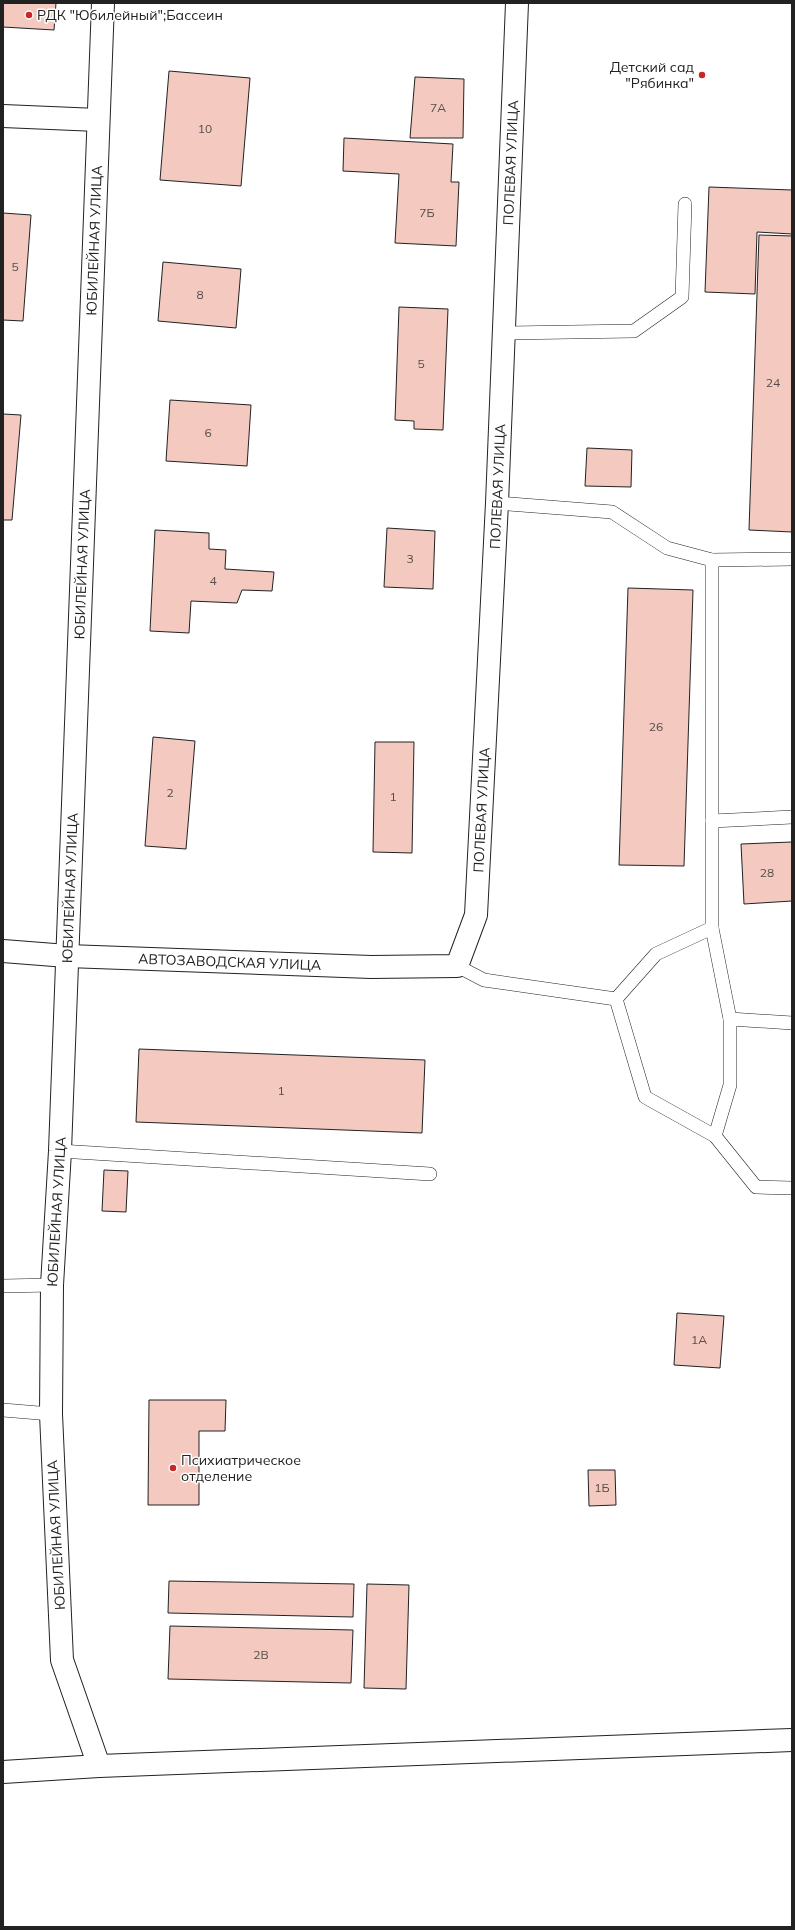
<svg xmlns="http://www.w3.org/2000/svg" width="795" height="1930" font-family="Mulish,sans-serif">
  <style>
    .building { fill: #f3c9c0; stroke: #222 }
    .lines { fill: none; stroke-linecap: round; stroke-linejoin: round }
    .service-casing { stroke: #222; stroke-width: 14 }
    .minor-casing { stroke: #222; stroke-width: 24 }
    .tertiary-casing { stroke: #222; stroke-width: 24 }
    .service { stroke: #fff; stroke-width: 13 }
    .minor { stroke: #fff; stroke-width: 22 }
    .tertiary { stroke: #fff; stroke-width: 22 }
    .poi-dot { fill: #c62828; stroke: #fff; stroke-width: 1.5 }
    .labels { text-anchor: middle; stroke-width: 3; stroke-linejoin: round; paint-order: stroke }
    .number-label { font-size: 12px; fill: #564c4a }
    .poi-label { font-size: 14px; fill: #222; stroke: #fff; text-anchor: start }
    .street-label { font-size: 14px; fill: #222; stroke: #fff }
  </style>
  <rect width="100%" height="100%" fill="#fff"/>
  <!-- building -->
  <g class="building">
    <path d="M3,3h53l-2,27 -51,-3z"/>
    <path d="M169,71l81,7 -9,108 -81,-6z"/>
    <path d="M415,77l49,2 -1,59h-53z"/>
    <path d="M344,138l109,6 -2,38h8l-3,64 -61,-3 4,-69 -56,-3z"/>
    <path d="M709,187l83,3v44l-35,-2 -2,62 -50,-2z"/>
    <path d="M3,213l28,2 -8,106 -20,-1z"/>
    <path d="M759,235l33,1v296l-43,-2z"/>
    <path d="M163,262l78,7 -5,59 -78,-7z"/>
    <path d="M399,307l49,2 -5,121 -29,-1v-8l-19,-1z"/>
    <path d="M170,400l81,5 -4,61 -81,-5z"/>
    <path d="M3,414l18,1 -9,105h-9z"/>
    <path d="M587,448l45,2 -1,37 -46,-1z"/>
    <path d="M387,528l48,3 -2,58 -49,-2z"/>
    <path d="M155,530l54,3v16l17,1 -1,19 49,3 -2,19 -30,-1 -5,13 -46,-2 -2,32 -39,-2z"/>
    <path d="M628,588l65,2 -9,276 -65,-1z"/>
    <path d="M153,737l42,4 -9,108 -41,-3z"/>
    <path d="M375,742h39l-2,111 -39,-1z"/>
    <path d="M792,842v59l-48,3 -3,-60z"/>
    <path d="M139,1049l286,11 -3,73 -286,-11z"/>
    <path d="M104,1170l24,1 -2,41 -24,-1z"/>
    <path d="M677,1313l47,3 -4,52 -46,-3z"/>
    <path d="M149,1400h77l-1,31h-26v74h-51z"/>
    <path d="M588,1470h27l1,35 -27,1z"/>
    <path d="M169,1581l185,3 -1,33 -185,-4z"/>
    <path d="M367,1584l42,1 -3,104 -42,-1z"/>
    <path d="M170,1626l183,4 -2,53 -183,-4z"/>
  </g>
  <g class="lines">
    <defs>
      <g id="service">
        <path d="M504,333l130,-2 48,-34 3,-93"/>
        <path d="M497,503l115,9 55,36 45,12 80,-1"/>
        <path d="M712,560v368l18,91v66l-15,51"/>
        <path d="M712,821l80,-4"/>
        <path d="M457,966l27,14 132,19 29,98 70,39 41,51 36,1"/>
        <path d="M616,999l40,-45 56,-26"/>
        <path d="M730,1019l62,4"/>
        <path d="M60,1151l370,23"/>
        <path d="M3,1286l49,-1"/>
        <path d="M3,1410l48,4"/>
      </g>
      <g id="minor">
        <path d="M3,116l95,4"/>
        <path id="s1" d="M3,951l64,5 304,11 86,-1 19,-51 21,-412 20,-500"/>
        <path id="s2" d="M99,1766l-37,-106 -11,-246 1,-129 8,-134 43,-1148"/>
      </g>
      <path id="tertiary" d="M3,1772l96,-6 693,-26"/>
    </defs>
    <!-- service casing -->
    <use href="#service" class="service-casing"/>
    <!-- minor casing -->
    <use href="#minor" class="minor-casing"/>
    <!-- tertiary casing -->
    <use href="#tertiary" class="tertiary-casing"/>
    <!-- service -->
    <use href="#service" class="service"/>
    <!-- minor -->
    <use href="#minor" class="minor"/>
    <!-- tertiary -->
    <use href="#tertiary" class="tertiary"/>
  </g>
  <!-- markers -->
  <g class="poi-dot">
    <circle cx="29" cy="15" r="4"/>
    <circle cx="702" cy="75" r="4"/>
    <circle cx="173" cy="1468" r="4"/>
  </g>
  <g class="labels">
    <!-- number labels -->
    <g class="number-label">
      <text x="438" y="112">7А</text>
      <text x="205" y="133">10</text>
      <text x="427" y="217">7Б</text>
      <text x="15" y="271">5</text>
      <text x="200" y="299">8</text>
      <text x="421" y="368">5</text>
      <text x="773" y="387">24</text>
      <text x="208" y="437">6</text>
      <text x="410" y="563">3</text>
      <text x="213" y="585">4</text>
      <text x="656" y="731">26</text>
      <text x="170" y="797">2</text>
      <text x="393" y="801">1</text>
      <text x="767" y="877">28</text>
      <text x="281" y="1095">1</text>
      <text x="699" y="1344">1А</text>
      <text x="602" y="1492">1Б</text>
      <text x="261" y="1659">2В</text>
    </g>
    <!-- poi labels -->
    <g class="poi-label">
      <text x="37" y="20">РДК "Юбилейный";Бассеин</text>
      <text x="694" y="72" text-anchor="end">Детский сад<tspan x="694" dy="16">"Рябинка"</tspan></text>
      <text x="181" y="1465">Психиатрическое<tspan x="181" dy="16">отделение</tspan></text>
    </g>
    <!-- street labels -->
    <g class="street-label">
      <text dy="5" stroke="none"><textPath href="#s1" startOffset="1262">ПОЛЕВАЯ УЛИЦА</textPath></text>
      <text dy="5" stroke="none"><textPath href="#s2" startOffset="1533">ЮБИЛЕЙНАЯ УЛИЦА</textPath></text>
      <text dy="5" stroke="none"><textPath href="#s1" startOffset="938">ПОЛЕВАЯ УЛИЦА</textPath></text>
      <text dy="5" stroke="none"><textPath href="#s2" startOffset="1209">ЮБИЛЕЙНАЯ УЛИЦА</textPath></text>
      <text dy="5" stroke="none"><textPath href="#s1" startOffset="614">ПОЛЕВАЯ УЛИЦА</textPath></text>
      <text dy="5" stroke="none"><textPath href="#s2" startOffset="885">ЮБИЛЕЙНАЯ УЛИЦА</textPath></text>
      <text dy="5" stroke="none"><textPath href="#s1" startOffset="227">АВТОЗАВОДСКАЯ УЛИЦА</textPath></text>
      <text dy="5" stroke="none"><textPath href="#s2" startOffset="561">ЮБИЛЕЙНАЯ УЛИЦА</textPath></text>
      <text transform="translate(56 1535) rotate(-93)" y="5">ЮБИЛЕЙНАЯ УЛИЦА</text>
    </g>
  </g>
  <!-- border -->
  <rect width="795" height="1930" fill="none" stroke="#222222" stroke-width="8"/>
</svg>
